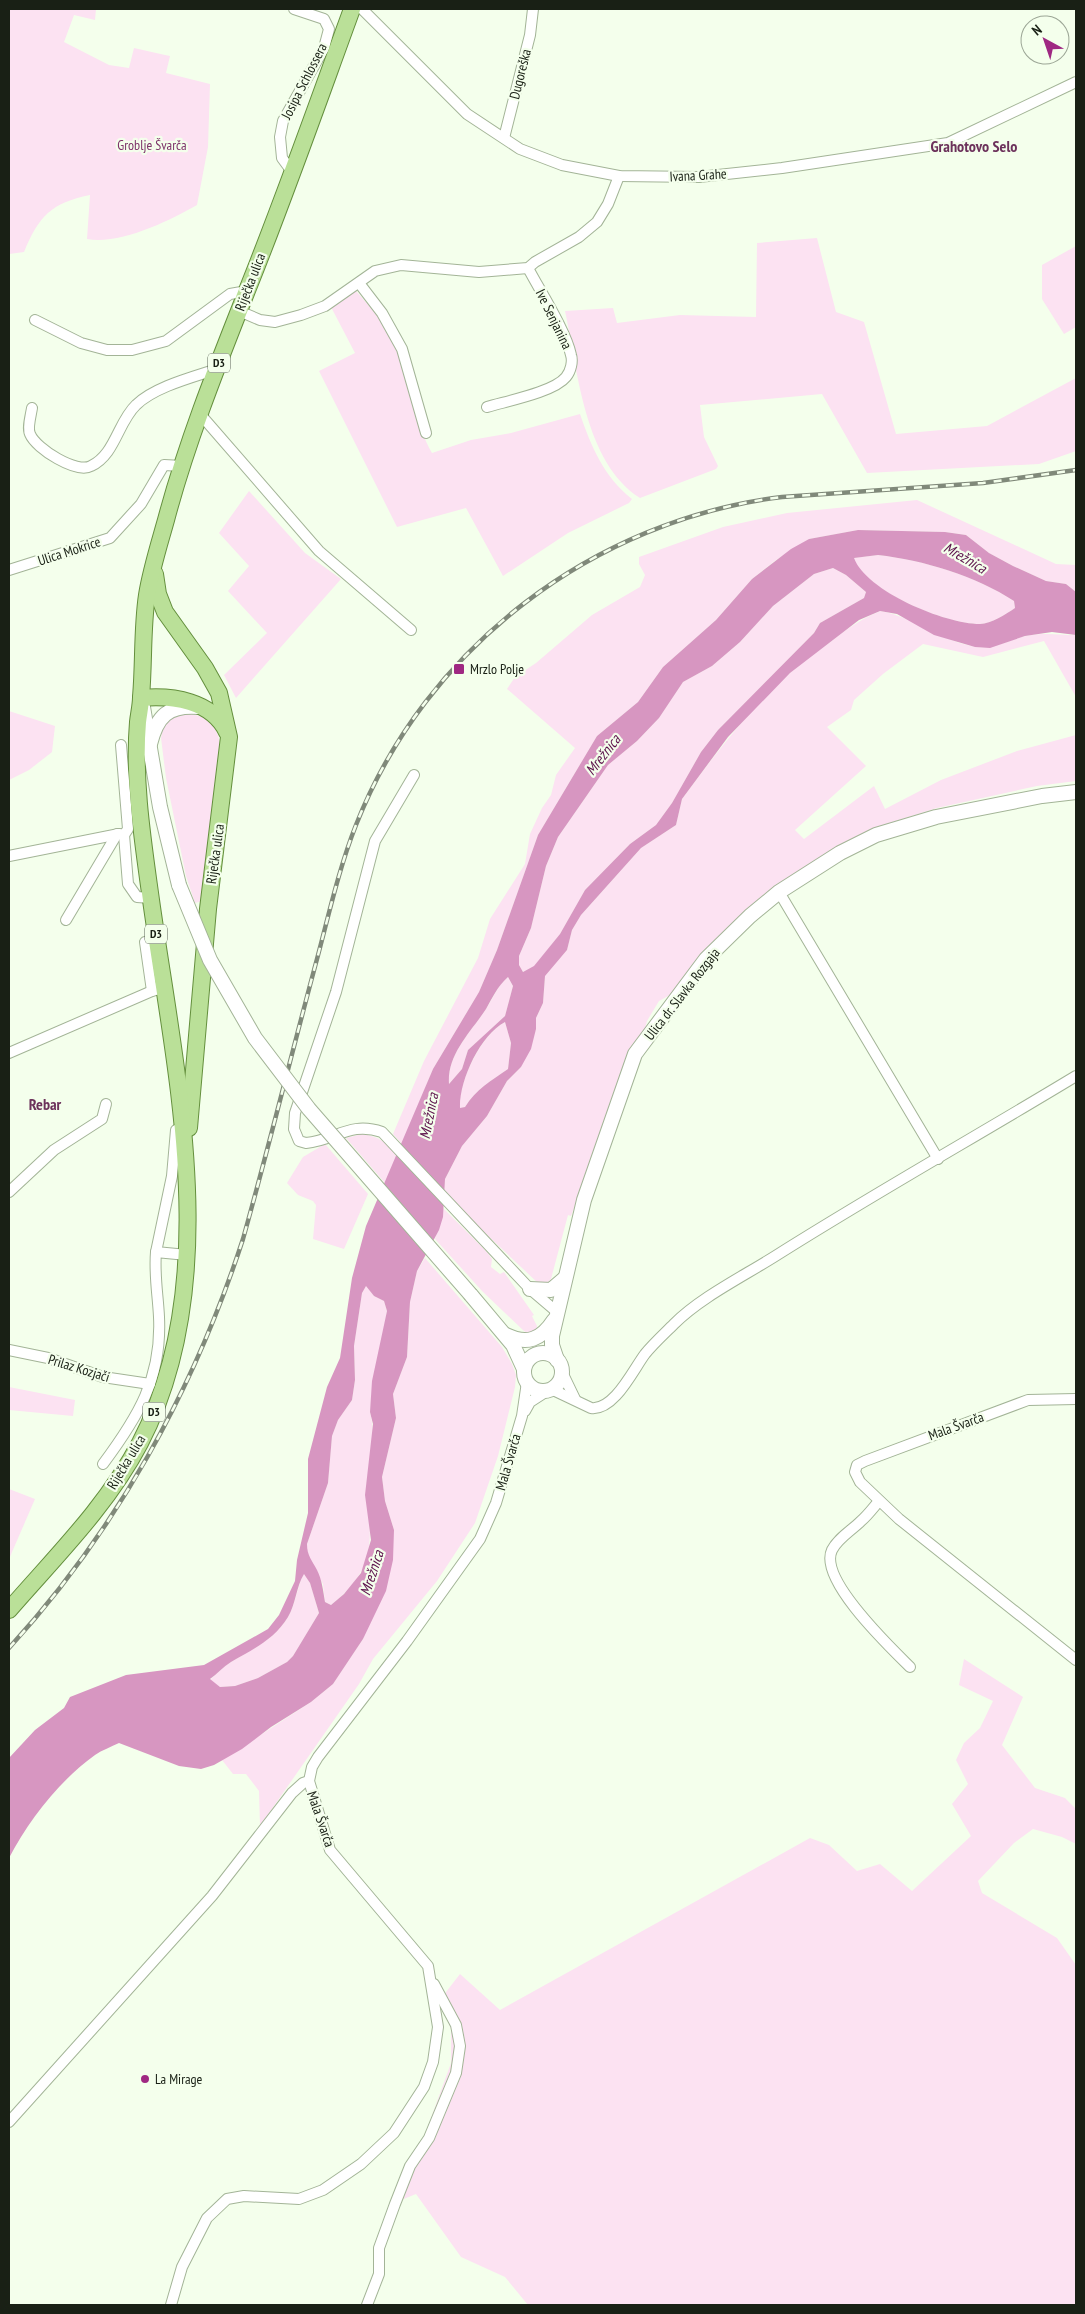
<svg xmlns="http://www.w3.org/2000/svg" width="1085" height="2314" font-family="'PT Sans Narrow',sans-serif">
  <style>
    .green { fill: #fce2f2 }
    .water { fill: #d796c1; fill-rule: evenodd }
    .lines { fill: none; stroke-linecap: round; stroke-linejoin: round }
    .street-casing { stroke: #a3b497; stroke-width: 12 }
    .secondary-casing { stroke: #a3b497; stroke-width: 16 }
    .primary-casing { stroke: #648f3d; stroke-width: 18 }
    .street { stroke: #fff; stroke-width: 10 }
    .secondary { stroke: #fff; stroke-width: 14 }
    .primary { stroke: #bae098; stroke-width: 16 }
    .rail-casing { stroke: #80897a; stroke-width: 4.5 }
    .rail { stroke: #f4ffec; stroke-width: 2.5; stroke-dasharray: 8; stroke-linecap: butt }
    .secondary-bridge-casing { stroke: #a3b497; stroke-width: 16; stroke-linecap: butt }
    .secondary-bridge { stroke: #fff; stroke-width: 14 }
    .poi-dot { fill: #9f2882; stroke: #f4ffec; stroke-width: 2 }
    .labels { text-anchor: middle; stroke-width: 4.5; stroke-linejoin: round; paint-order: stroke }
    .shield { fill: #f4ffec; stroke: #5b6356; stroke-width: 1 }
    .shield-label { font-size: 12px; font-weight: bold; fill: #192015 }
    .street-label { font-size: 14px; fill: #192015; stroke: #f4ffec }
    .park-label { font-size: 14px; fill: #7d3269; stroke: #f4ffec }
    .poi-label { font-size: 14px; fill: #192015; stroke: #f4ffec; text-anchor: start }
    .water-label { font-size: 15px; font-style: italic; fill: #5b104a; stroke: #f4ffec }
    .quarter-label { font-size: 16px; font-weight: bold; fill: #6c325b; stroke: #f4ffec }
  </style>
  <rect width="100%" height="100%" fill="#f4ffec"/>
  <!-- green -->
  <g class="green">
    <path d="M9,9h87l-1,11 -21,-5 -10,27 45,23 20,3 5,-20 31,7 5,1 -4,17 44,11 -2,63 -11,58c-28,16 -77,40 -110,34l3,-44c-39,8 -51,21 -66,57l-15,2z"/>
    <path d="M817,238l19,74 28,10 32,112 91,-8 89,-48v73l-37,13 -172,9 -45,-79 -122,11 4,32 14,29 -2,3 -76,29c-56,-36 -62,-127 -75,-187l48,-3 4,15 63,-8 76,2 1,-74z"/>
    <path d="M1076,246v81l-12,7 -22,-35v-34z"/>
    <path d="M356,291c20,22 41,48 50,77 8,29 11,59 26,85l39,-13 40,-7 69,-19c11,32 24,63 52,85l-3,4 -61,30 -65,43 -37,-68 -69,19 -78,-156 36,-18 -24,-46z"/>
    <path d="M249,491l56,62 36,26 -105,119 -12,-23 43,-42 -39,-42 21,-25 -30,-33z"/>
    <path d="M917,500l139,64 20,1v27l-10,-8 -20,-3 -33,-15 -24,-13 -23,-18 -21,-3 -87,-2 -49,9 -33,21 -24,19 -36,41 -53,47 -25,35 -41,34 -59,99 -41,115 -18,42 -46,77 -31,75 -9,-10 31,-73 54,-103 12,-39 35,-55 5,-30 12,-26 9,-13 5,-20 19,-27 -68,-59 8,-12 21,-14 56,-48 48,-28 5,-12 -6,-11v-7l84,-30 64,-14z"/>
    <path d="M878,555c45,5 98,21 136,46l1,7c-9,6 -24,16 -35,16 -36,0 -114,-33 -127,-66z"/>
    <path d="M833,568l13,7 20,17 -2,6 -44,25 -6,10 -96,97 -17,22 -29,51 -16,22 -26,19 -45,46 -25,44 -26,33 -11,5 -4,-7v-9l12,-28 15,-62 12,-29 50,-72 29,-24 22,-23 24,-36 29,-16 28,-24 33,-36 41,-32z"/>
    <path d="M880,611c35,6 63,32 98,36 18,2 32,-8 48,-11 18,-4 33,-1 50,-1v62l-32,-56 -61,16 -60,-13 -40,30 -29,26 -3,10 -24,17 39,39 -71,64 9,9 70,-53 11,23 56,-29 76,-29 59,-16v46l-39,5 -100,22 -54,17 -68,36 -110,89 -35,45 -11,6 -12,20 -5,20 -19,35 -52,140 -3,-1 -17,64 -6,6h-5l-58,-55 -7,-3 -31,-36 1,-12 17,-33 25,-30 20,-35 14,-14 15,-38v-11l7,-15 2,-28 22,-25 5,-20 9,-15 60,-67 35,-23 6,-26 6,-8c31,-42 63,-83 102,-118 12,-11 26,-20 39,-30 18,-14 30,-23 51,-32z"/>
    <path d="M9,711l46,15 -3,26 -23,18 -20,10z"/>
    <path d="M175,713c24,0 42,5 45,32l-18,156 -7,2 -9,-27 -20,-98 -5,-40 3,-14z"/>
    <path d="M508,977l5,9 -8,30 -37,34 -6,19 -13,15c-2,-30 22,-52 37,-75 8,-12 11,-23 22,-32z"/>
    <path d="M505,1022l6,21 -3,26c-17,12 -32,20 -43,38l-6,2c0,-28 21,-73 46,-87z"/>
    <path d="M362,1134c16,2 25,9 36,21l-13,28 -39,-45z"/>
    <path d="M325,1144l43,50 -24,55 -31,-10 3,-34 -3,-4 -15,-6 -11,-12 16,-26z"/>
    <path d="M443,1208l44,44 5,7 -1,8 9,7 4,-2 30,43 -2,1 5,10 -1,6 -9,1 -3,-2 -42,-40 -47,-52z"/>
    <path d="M425,1258l77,89 10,17 4,11 -1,12 -17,69 -23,67 -38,58 -64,78 -14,25 -99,142 -1,-35 -13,-17h-13l-11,-14 89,-58 22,-18 30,-45 31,-109 -9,-29 -3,-24 14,-59 -3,-24 14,-37 3,-55 7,-31z"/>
    <path d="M366,1285l8,11 10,5 3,10 -17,101c7,26 -2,54 -4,80 -1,9 3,18 3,27 4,39 -7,61 -38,86l-6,-3 -2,-18 -16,-29v-11l21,-61 4,-47 6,-16 14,-20 3,-20 -1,-34 8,-53z"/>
    <path d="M9,1387l66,13 -2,16 -64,-6z"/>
    <path d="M9,1489l26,10 -26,60z"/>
    <path d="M304,1573l6,10 9,30 -26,43 -6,6 -29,16 -23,8 -15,1 -10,-7c6,-6 13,-13 21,-18 21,-13 43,-22 57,-45 8,-14 9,-30 16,-44z"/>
    <path d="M964,1659l59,38 -21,48 33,43 30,10 11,11v35l-14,-7 -29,-8 -19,14 -36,38 4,12 75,45 19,27v340h-548l-23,-28 -44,-20 -45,-63 -27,11 14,-36 20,-29 28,-77v-34l-12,-28 21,-27 40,36 310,-172 19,7 28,26 23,-7 32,27 59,-55 -19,-32 16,-20 -12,-24 8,-17 16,-15 13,-27 -34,-16z"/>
  </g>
  <!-- water -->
  <path class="water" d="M858,530l87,2 21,3 23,18 24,13 33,15 20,3 10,8v43l-24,-3 -27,4 -35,12 -15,-1 -41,-12 -37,-21 -17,-3 -21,9 -69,53 -62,64 -46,62 -6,26 -35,23 -60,67 -9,15 -5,20 -22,26 -2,27 -7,15v11l-5,20 -10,18 -14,14 -20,35 -25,30 -17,33 -2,38 -4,13 -22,41 -7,31 -3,55 -14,37 3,24 -14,59 3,24 9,29 -1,30 -7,31 -23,48 -30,45 -22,18 -40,25 -29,22 -28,16 -13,4 -22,-3 -60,-23c-8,4 -17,7 -24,12 -36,26 -66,65 -86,103v-100l26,-28 29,-22 6,-11 56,-22 78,-10 64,-36 11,-14 16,-34 2,-21 11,-47v-54l19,-72 13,-29 12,-80 14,-52 67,-157 46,-77 18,-42 41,-115 59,-99 41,-34 25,-35 53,-47 36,-41 39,-30 18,-10zM878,555c45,5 98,21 136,46l1,7c-9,6 -24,16 -35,16 -35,0 -114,-33 -126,-66zM833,568l13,7 20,17 -2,6 -44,25 -6,10 -96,97 -17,22 -29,51 -16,22 -26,19 -45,46 -25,44 -26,32 -11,6 -4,-7v-9l12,-28 15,-62 12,-29 50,-72 29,-24 22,-23 24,-36 29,-16 28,-24 33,-36 41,-32zM508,977l5,9 -8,30 -37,34 -6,19 -13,15c-2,-30 22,-52 37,-75 7,-12 11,-22 22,-32zM505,1022l6,21 -3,26c-17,12 -32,20 -43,38l-5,1c-1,-27 20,-73 45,-86zM366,1286l8,10 10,5 3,10 -15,70 -2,31 3,12 -8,71 6,45 -10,33 -17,21 -13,11 -6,-3c-2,-12 -3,-22 -8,-32 -5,-10 -10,-14 -10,-26l21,-61 4,-47 6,-16 14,-20 3,-20 -1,-34 8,-53zM304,1574l6,9 9,30 -26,43 -6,6 -29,16 -23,8 -15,1 -10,-8c7,-5 13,-12 21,-17 22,-13 43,-22 57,-45 8,-14 8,-30 16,-43z"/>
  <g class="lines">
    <defs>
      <g id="street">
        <path d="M362,9l105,105 53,35 42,16 57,11 80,1 83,-9 166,-25 128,-61"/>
        <path d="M504,138l26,-103 3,-26"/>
        <path d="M293,173l-11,-15 -2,-21 3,-16 41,-73 5,-19 -5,-10 -30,-10"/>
        <path d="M359,283l23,30 20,36 24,84"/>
        <path d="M239,311l21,9 15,2 26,-7 24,-9 50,-35 26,-6 78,7 49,-4 7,-6 44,-25 18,-15 11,-18 11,-28"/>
        <path d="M35,320l46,23 26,7h25l34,-9 64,-47 17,-3"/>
        <path d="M487,407c20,-6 67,-15 79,-30 5,-6 7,-16 5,-22 -5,-24 -31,-64 -43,-87"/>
        <path d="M32,408c-1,7 -5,20 -2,26 6,15 47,40 61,32 24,-11 27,-44 45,-61 18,-18 57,-28 81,-36"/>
        <path d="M200,414l119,137 92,79"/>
        <path d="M9,570l101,-32 31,-34 23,-39 18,1"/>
        <path d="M121,745l7,84 -4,6"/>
        <path d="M414,775l-39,66 -39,151 -41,121 -1,16 5,12 7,2c30,-3 44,-22 76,-11l148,157 27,23"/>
        <path d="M9,856l110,-22 5,1 4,49 9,13 14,1"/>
        <path d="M779,892l159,267"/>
        <path d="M66,920l51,-86"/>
        <path d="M145,942l7,49"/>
        <path d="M9,1053l143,-62 12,-3"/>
        <path d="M9,1192l45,-42 48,-31 4,-15"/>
        <path d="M156,1252l16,-76 4,-46"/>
        <path d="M9,1350l39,8 55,19 47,7"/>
        <path d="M562,1372l13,27"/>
        <path d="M551,1389l40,19c23,3 42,-38 54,-54 8,-10 19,-20 29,-30 27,-27 70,-48 103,-69 98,-62 200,-119 299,-179"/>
        <path d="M1076,1399l-48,1 -163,61 -8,4 -2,7 5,10 39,37 177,141"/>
        <path d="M525,1411l5,-9 17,-11"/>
        <path d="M103,1464c35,-47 59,-86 56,-147 -1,-22 -5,-42 -3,-65l31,3"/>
        <path d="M879,1501c-6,7 -11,14 -18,20 -10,10 -23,17 -29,29 -14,29 58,97 78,117"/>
        <path d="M9,2122l203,-226 80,-103 11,-10 6,-2"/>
        <path d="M171,2305l11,-38 25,-49 20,-19 17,-3 55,3 24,-9 38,-26 33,-31 30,-46 9,-25 5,-35 -10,-61 -98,-116 -21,-69 3,-14 6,-10 89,-116 73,-102 16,-36 26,-87 5,-34"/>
        <path d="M367,2305l12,-31v-26l16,-44 15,-38 19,-28 27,-65 4,-27 -4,-21 -22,-41"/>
      </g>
      <g id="secondary">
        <path d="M143,707l17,100 19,78"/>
        <path d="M150,744c7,-28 18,-39 48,-37"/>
        <path d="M530,1289l21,1 14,-12"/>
        <path d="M471,1295l42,50 11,24"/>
        <path d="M506,1335c21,10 35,5 48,-15"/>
        <circle cx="543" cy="1372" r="19"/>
        <path d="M557,1360l-5,-15v-9l32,-136 51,-146 71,-95 44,-43 29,-24 61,-39 36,-18 60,-18 106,-21 34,-4"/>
      </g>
      <g id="primary">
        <path d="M155,574l3,20 7,18 40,56 14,25 10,44 -21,172 -19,219"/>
        <path d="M141,698c32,-3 71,3 86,34"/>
        <path d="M9,1610c46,-53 98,-104 131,-167 85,-163 35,-370 11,-543 -8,-58 -18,-120 -13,-178 1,-9 3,-17 3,-25 3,-34 1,-69 6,-102 4,-25 12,-50 19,-75 21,-79 52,-156 82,-232 37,-92 70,-186 104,-279"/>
      </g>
    </defs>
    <!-- street casing -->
    <use href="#street" class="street-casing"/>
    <!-- secondary casing -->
    <use href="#secondary" class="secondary-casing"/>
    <!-- primary casing -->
    <use href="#primary" class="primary-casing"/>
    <!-- street -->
    <use href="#street" class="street"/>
    <!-- secondary -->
    <use href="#secondary" class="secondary"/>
    <!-- primary -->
    <use href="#primary" class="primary"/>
    <defs>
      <path id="rail" d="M9,1648c107,-117 185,-258 234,-409 26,-93 49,-187 74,-280 12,-45 22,-91 39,-134 70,-178 238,-305 426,-328l201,-14 93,-13"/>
    </defs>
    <!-- rail casing -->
    <use href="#rail" class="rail-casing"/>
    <!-- rail -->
    <use href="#rail" class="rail"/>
    <defs>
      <path id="secondary-bridge" d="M179,885l31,75 45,78 54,71 162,186"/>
    </defs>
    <!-- secondary-bridge casing -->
    <use href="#secondary-bridge" class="secondary-bridge-casing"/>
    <!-- secondary-bridge -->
    <use href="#secondary-bridge" class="secondary-bridge"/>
  </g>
  <!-- markers -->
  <g class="poi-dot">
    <rect x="453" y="663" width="12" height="12" rx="2.5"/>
    <circle cx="145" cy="2079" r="5"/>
  </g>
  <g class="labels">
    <!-- shield labels -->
    <g class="shield">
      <rect x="208" y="353.5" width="22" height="19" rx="4"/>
      <rect x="145" y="924.5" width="22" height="19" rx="4"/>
      <rect x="143" y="1402.5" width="22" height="19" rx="4"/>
    </g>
    <g class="shield-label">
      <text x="219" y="367">D3</text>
      <text x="156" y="938">D3</text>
      <text x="154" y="1416">D3</text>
    </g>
    <!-- street labels -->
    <g class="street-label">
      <text transform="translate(520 74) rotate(-76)" y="5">Dugoreška</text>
      <text transform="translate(304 81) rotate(-63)" y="5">Josipa Schlossera</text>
      <text transform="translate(698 175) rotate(-3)" y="5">Ivana Grahe</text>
      <text transform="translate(250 282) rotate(-69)" y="5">Riječka ulica</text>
      <text transform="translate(554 319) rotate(64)" y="5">Ive Senjanina</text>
      <text transform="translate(69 551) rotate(-18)" y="5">Ulica Mokrice</text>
      <text transform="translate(215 854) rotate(-82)" y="5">Riječka ulica</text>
      <text transform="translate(682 994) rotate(-52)" y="5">Ulica dr. Slavka Rozgaja</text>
      <text transform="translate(79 1368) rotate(17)" y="5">Prilaz Kozjači</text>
      <text transform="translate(956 1426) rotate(-20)" y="5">Mala Švarča</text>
      <text transform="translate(126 1462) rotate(-59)" y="5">Riječka ulica</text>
      <text transform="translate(508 1462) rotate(-74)" y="5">Mala Švarča</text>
      <text transform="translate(321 1819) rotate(71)" y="5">Mala Švarča</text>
    </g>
    <!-- park labels -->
    <g class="park-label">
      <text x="152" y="150">Groblje Švarča</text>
    </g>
    <!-- poi labels -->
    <g class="poi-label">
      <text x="470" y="674">Mrzlo Polje</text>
      <text x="155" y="2084">La Mirage</text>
    </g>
    <!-- water labels -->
    <g class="water-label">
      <text transform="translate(965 558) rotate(30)" y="5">Mrežnica</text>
      <text transform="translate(603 755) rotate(-52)" y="5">Mrežnica</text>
      <text transform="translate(429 1116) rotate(-79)" y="5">Mrežnica</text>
      <text transform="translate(372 1573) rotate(-72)" y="5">Mrežnica</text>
    </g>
    <!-- quarter labels -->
    <g class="quarter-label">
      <text x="974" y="152">Grahotovo Selo</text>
      <text x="45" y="1110">Rebar</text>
    </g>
  </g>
  <!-- border -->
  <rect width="1085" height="2314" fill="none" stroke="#192015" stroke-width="20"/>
  <!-- north arrow -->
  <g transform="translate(1045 40) rotate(320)"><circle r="24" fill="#f4ffec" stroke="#9ca696"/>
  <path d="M0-4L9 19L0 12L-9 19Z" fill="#9f2882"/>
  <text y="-8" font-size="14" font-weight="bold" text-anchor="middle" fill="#192015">N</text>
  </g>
</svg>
